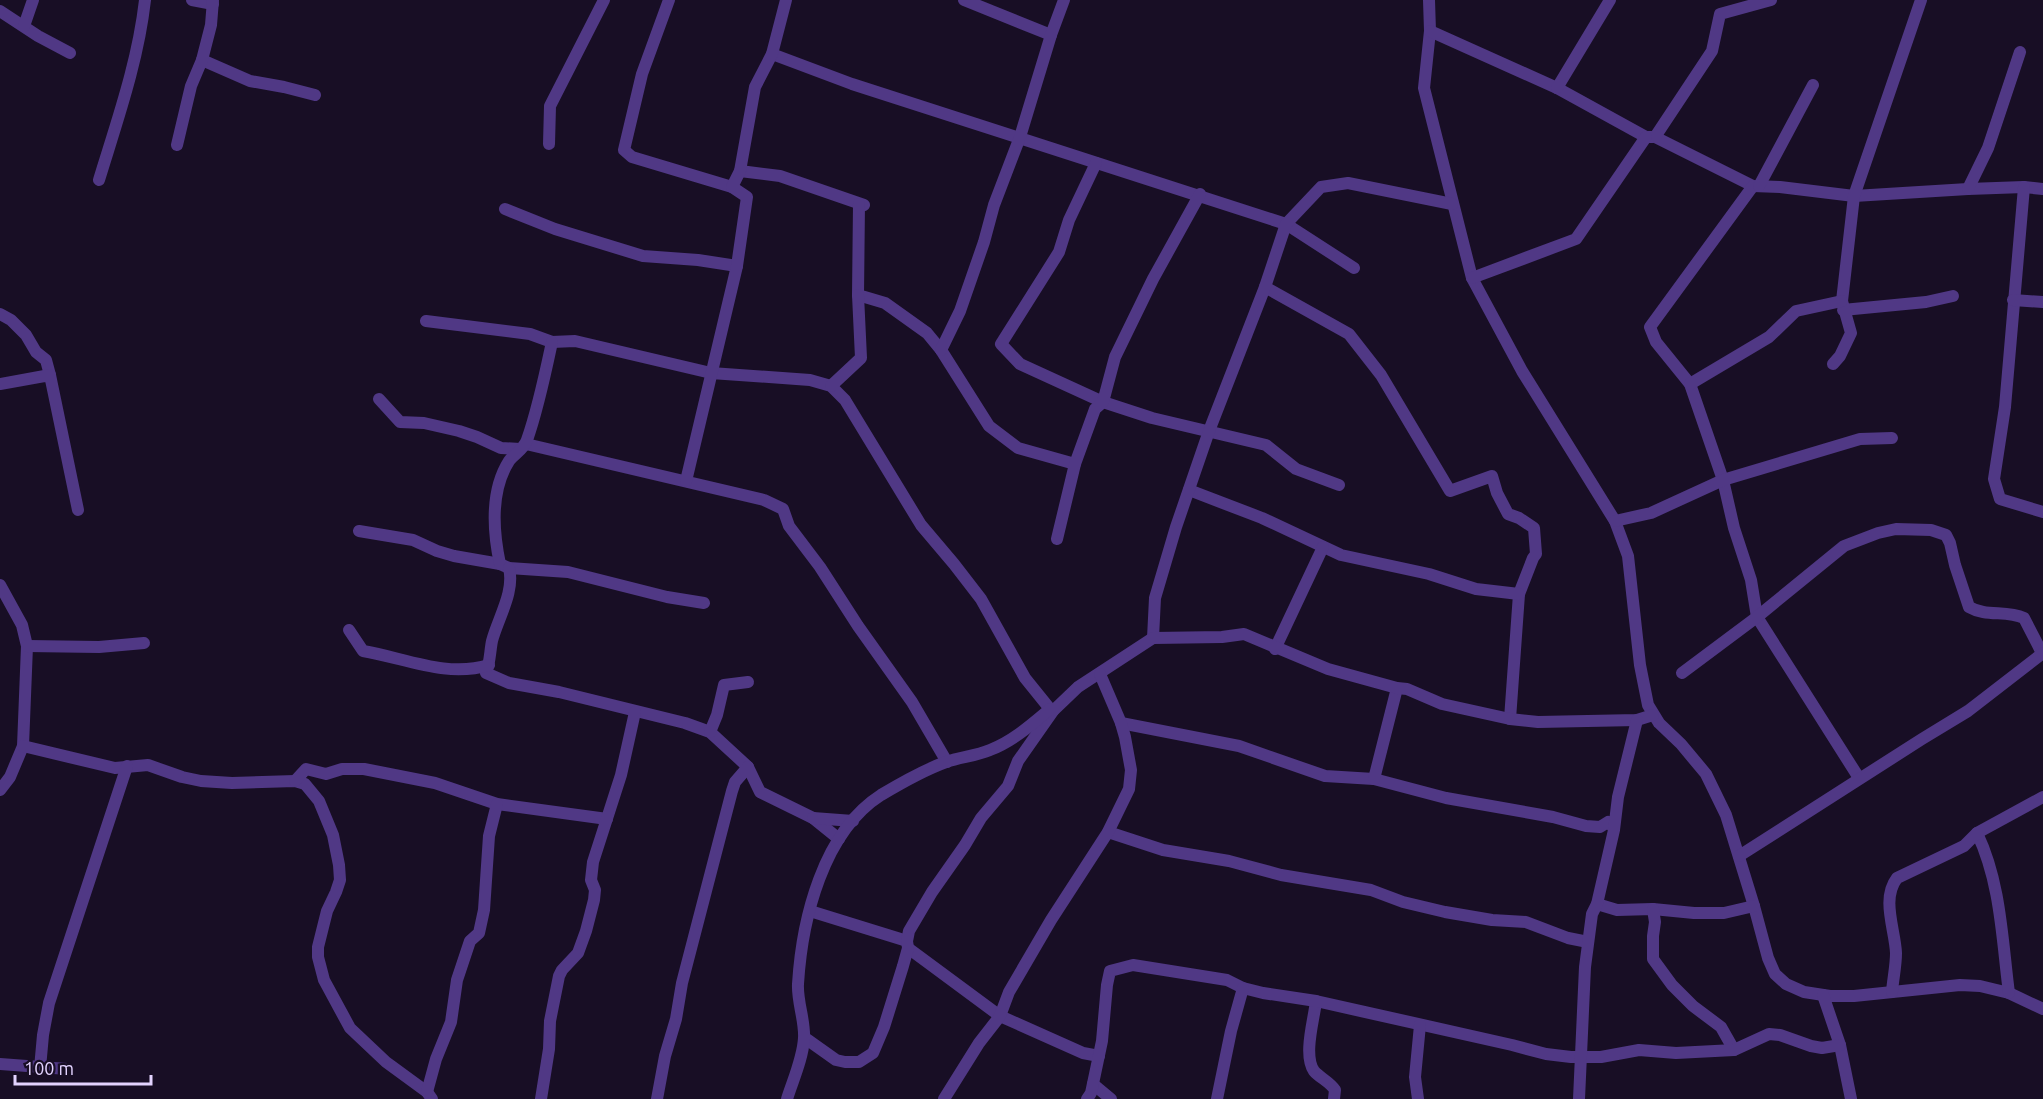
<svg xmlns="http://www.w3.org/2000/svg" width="2043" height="1099" font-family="Ubuntu,sans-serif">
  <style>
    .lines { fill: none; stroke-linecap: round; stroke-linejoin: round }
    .minor { stroke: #503885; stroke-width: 12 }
  </style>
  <rect width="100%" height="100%" fill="#180e25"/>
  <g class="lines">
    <!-- minor -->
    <g class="minor">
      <path d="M192,0l21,4"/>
      <path d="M669,0l-27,74 -18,76 8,7 100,30"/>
      <path d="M964,0l87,35"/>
      <path d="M1429,0l1,31 -6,57 48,190 50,93 93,150 13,35 12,109 8,40 11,18 22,21 25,30 20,41 28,91 14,52 7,16 11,10 18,8 26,4h24l106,-11 20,1 29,7 34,16"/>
      <path d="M0,11l38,25 32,17"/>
      <path d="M24,26l9,-26"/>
      <path d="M1430,31l127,57 89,49h9l98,49 27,1 74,9 114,-7 56,-2 19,2"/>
      <path d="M772,54l80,30 434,140 68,44"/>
      <path d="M202,60l48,21 34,6 31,8"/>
      <path d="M1557,88l53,-88"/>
      <path d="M1655,137l57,-86 8,-37 51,-14"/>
      <path d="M549,144l1,-38 54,-106"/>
      <path d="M177,145l14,-59 11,-26 9,-35 2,-25"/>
      <path d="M1096,163l-27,57 -10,32 -58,92 19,20 83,38 49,16 114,27 30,24 43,16"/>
      <path d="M740,171l40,5 84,29"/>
      <path d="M99,180c18,-59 39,-118 46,-180"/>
      <path d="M1753,186l-103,141 6,15 34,42 33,96 11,48 17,52 6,37 102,161"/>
      <path d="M1759,186l54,-101"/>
      <path d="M2024,187l-19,220 -11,72 6,20 43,13"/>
      <path d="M1968,189l20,-41 32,-96"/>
      <path d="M859,204l-1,91 27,8 42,30 14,17 48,76 29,22 57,16"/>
      <path d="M505,209l50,20 88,27 55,4 39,6"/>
      <path d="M1472,278l104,-39 70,-102"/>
      <path d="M1265,287l84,47 32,41 69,116 42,-15 5,17 11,21 11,4 15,10 2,26 -3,4 -14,36 -9,125"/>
      <path d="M2013,300l30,2"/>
      <path d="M1843,310l83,-8 27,-6"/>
      <path d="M0,314l11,6 15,15 10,17 10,8 4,15"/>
      <path d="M426,321l104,13 22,8 23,-1 136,32 99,7 21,6 14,14 76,125 33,39 27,35 44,79 25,31"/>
      <path d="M941,350l19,-39 24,-69 10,-37 26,-68 31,-102 13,-35"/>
      <path d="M1833,364l7,-8 11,-23 -9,-32 12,-105 67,-196"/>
      <path d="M0,384l50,-9 28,135"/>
      <path d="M1690,384l79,-47 27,-26 46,-10"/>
      <path d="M831,386l30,-28 -3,-63"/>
      <path d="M379,399l21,23 24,1 35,8 18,6 24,11 19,1"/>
      <path d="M526,444l238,56 19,9 6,17 31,41 38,59 54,76 35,60"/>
      <path d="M686,481l51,-215 10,-69 -15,-10 8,-16 15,-84 17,-33 14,-54"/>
      <path d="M1189,490l73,28 79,37 88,19 47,15 43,5"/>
      <path d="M1615,521l36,-8 72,-33 137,-41 32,-1"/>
      <path d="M359,531l54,9 24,11 17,5 46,8 9,4 59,4 99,25 37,6"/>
      <path d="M1057,539l18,-75 20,-55 8,-7 12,-45 38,-78 47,-85"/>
      <path d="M500,564c-7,-33 -10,-73 9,-103 5,-7 15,-12 18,-21 11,-31 18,-65 25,-98"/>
      <path d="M509,568c6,24 -11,50 -17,73 -2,10 -2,22 -6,32l23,10 50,9 126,31 25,9 38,35 12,25 53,26 26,21"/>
      <path d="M0,585l22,40 5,21 -4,100 -13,31 -10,13"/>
      <path d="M349,630l14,21c42,7 83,27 126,14"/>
      <path d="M1153,638l2,-40 21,-71 33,-96 56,-144 21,-63 35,-37 27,-4 104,21"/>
      <path d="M27,646l72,1 45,-4"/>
      <path d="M1275,649l48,-102"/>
      <path d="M1682,673l75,-56 87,-71 34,-13 18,-4 35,1 15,5 4,8 5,22 14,42c17,10 37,3 55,11l18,35"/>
      <path d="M1121,723l118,23 86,30 49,3 72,19 107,19 33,9 14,1 8,-5 6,6"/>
      <path d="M710,732l7,-17 7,-30 24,-3"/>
      <path d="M23,746l92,22 33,-3 34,12 19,4 31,2 63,-2 10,3 14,17 14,34 6,30 1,15 -4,12 -9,19 -9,36v10l6,23 26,48 36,34 41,30 5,7"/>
      <path d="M1374,779l23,-91"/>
      <path d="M295,781l11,-12 20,5 16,-5h22l71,14 62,21 110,15"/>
      <path d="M813,818l40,3"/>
      <path d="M1108,832l55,18 66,11 52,14 90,15 32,12 42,10 47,8 34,2 42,16 20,4"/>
      <path d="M1977,833c24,50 25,107 32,160"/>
      <path d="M1739,856l183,-117 46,-28 75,-58"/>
      <path d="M1597,904l20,6 36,-1 41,4h30l30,-7"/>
      <path d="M1653,909l2,13 -2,14v23l19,26 21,21 28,21 13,23"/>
      <path d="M810,911l97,30"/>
      <path d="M908,948l92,68 83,37 16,3"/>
      <path d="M1892,992c1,-13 4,-26 4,-39 -1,-24 -15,-54 1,-75l67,-32 13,-13 66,-36"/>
      <path d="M1823,995l17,50 11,54"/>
      <path d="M1316,1001c-2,19 -13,54 -2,70 6,7 16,11 21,19l-1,9"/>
      <path d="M805,1038l31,22 9,2h14l14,-9 11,-26 19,-61 5,-18 -1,-7 2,-10 23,-39 33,-47 16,-27 27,-32 10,-25 35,-50"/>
      <path d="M0,1064l67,5"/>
      <path d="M40,1068l3,-33 6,-32 78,-237"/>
      <path d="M1093,1084l18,15"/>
      <path d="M427,1092l9,-33 15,-37 6,-42 13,-39 9,-8 5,-23 5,-74 8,-32"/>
      <path d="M541,1099l8,-50 1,-28 9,-45 3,-6 16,-17 8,-22 8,-31 1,-10 -4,-10 2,-18 28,-87 14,-63"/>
      <path d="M657,1099l8,-43 11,-37 6,-36 50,-192 3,-9 13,-15"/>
      <path d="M787,1099c6,-19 16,-41 17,-61 1,-18 -7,-36 -6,-54 4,-65 25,-152 83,-189 20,-12 43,-25 65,-33 14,-5 30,-6 44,-12 23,-9 41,-25 60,-41l4,1 24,-23 75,-49 69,-1 22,-3 84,35 69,19 10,1 35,15 68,15 28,3 99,-2 16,-5"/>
      <path d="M944,1099l35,-56 21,-27 9,-24 42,-72 57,-88 21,-43 2,-19 -6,-33 -4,-14 -21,-49"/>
      <path d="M1087,1099l4,-6 11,-52 5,-56 3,-14 23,-6 94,15 16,8 20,5 53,8 196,44 34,9 25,3h30l38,-7 37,3 58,-3 35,-16 11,1 31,11 11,2 18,-3"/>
      <path d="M1217,1099l14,-68 12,-43"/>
      <path d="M1418,1099l-3,-22 5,-52"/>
      <path d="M1579,1099l6,-132 7,-53 5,-10 17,-74 4,-33 19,-77"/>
    </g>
  </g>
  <!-- scale -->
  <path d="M15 1075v9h136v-9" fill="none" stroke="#e3d3ff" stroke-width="3"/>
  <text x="24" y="1075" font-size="18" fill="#e3d3ff" stroke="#180e25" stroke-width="4.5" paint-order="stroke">100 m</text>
</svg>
